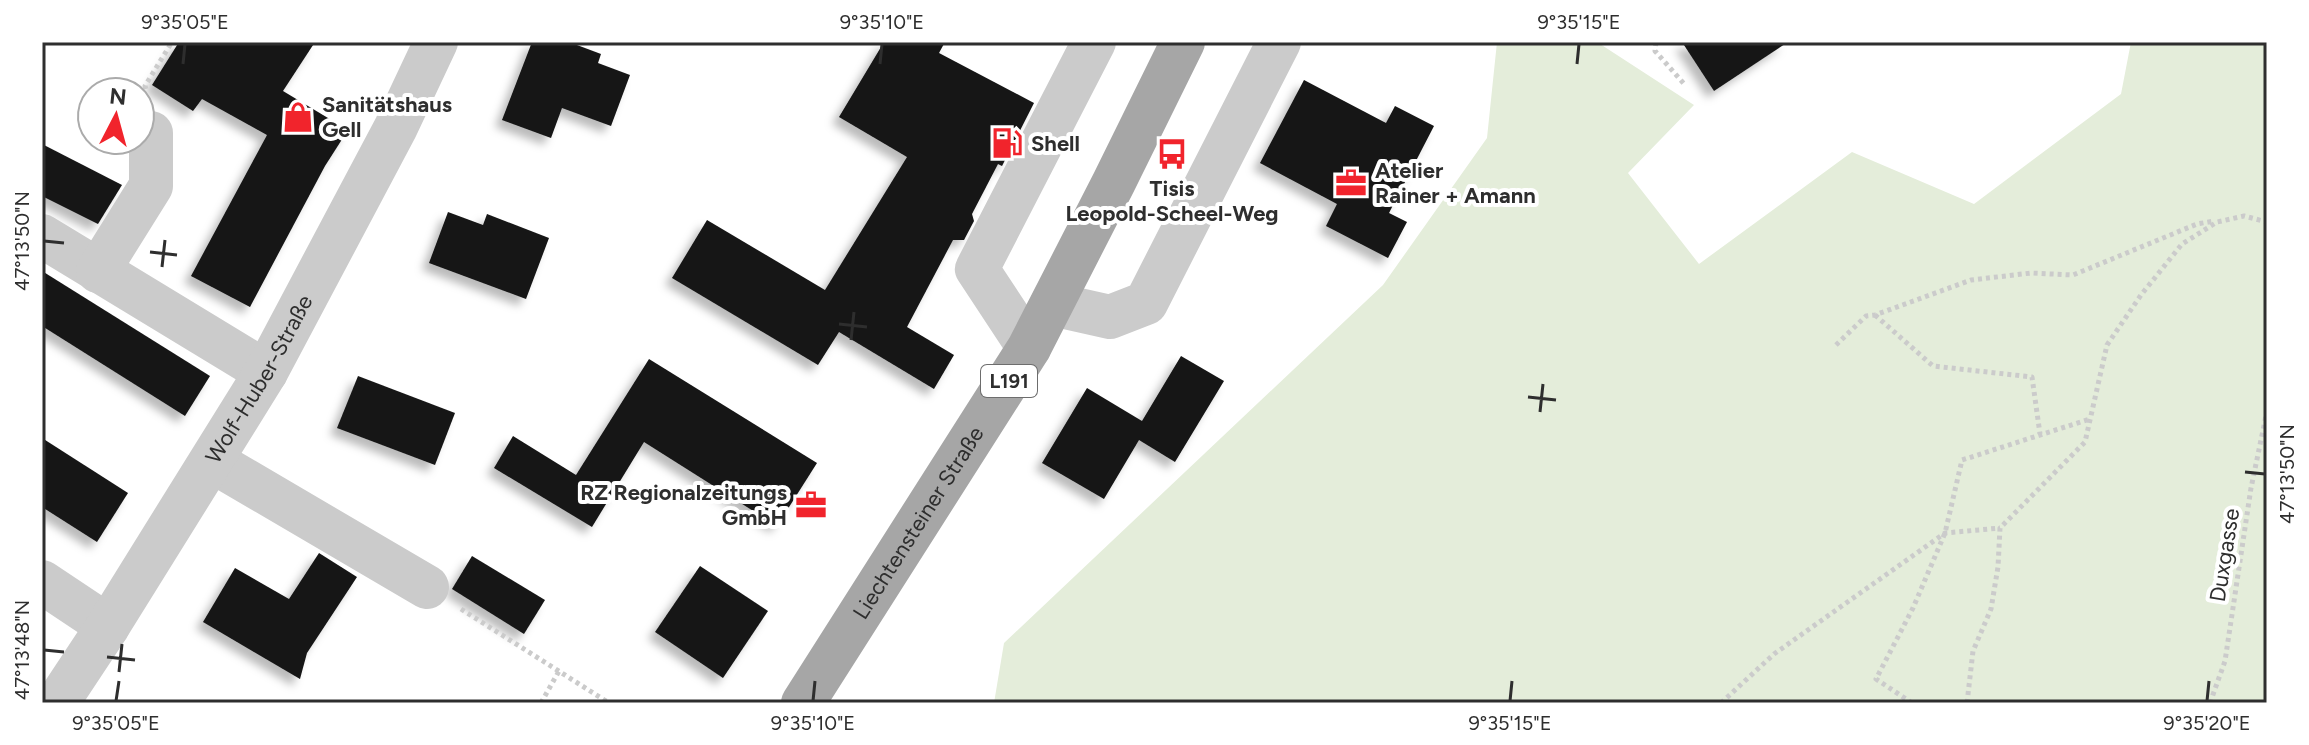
<svg xmlns="http://www.w3.org/2000/svg" width="2309" height="745" font-family="Figtree,sans-serif">
  <style>
    .green { fill: #e4edda }
    .building { fill: #151515; filter: url(#shadow) }
    .lines { fill: none; stroke-linecap: round; stroke-linejoin: round }
    .path { stroke: #cbcbcb; stroke-width: 5; stroke-dasharray: 4 4; stroke-linecap: butt }
    .minor { stroke: #cbcbcb; stroke-width: 44 }
    .major { stroke: #a6a6a6; stroke-width: 44 }
    .ticks { fill: none; stroke: #2e2e2e; stroke-width: 3 }
    .labels { text-anchor: middle; stroke-width: 8; stroke-linejoin: round; paint-order: stroke }
    .shield { fill: #fff; stroke: #6d6d6d; stroke-width: 2 }
    .shield-label { font-size: 20px; font-weight: bold; fill: #2e2e2e }
    .poi-label { font-size: 22px; font-weight: bold; fill: #2e2e2e; stroke: #fff; text-anchor: start }
    .street-label { font-size: 22px; fill: #2e2e2e; stroke: #fff }
    .neatline { fill: none; stroke: #2e2e2e; stroke-width: 3 }
    .ticks-label { font-size: 20px; text-anchor: middle; fill: #2e2e2e }
  </style>
  <defs>
    <filter id="shadow"><feDropShadow dx="-7" dy="7" stdDeviation="4" flood-color="#0004"/></filter>
  </defs>
  <rect width="100%" height="100%" fill="#fff"/>
  <!-- green -->
  <path class="green" d="M1497,42h100l97,63 -66,68 71,91 153,-112 122,52 147,-110 10,-52h136v661h-1273l10,-60 379,-358 104,-147z"/>
  <!-- building -->
  <g class="building">
    <path d="M179,42h136l-32,49 65,39 -23,36 -75,141 -59,-31 76,-141 -65,-36 -9,12 -41,-26z"/>
    <path d="M532,42h37l32,12 -3,9 32,12 -19,51 -49,-18 -11,30 -49,-18z"/>
    <path d="M884,42h61l-6,11 95,50 -32,63 -4,-2 -26,50 2,7 -10,19h-11l-46,87 47,28 -20,34 -95,-57 -21,33 -146,-87 35,-58 118,70 82,-133 -68,-40z"/>
    <path d="M1682,42h106l-74,49z"/>
    <path d="M1304,80l82,43 9,-17 39,20 -45,87 18,9 -19,36 -62,-32 11,-22 -77,-41z"/>
    <path d="M42,144l80,41 -24,39 -56,-28z"/>
    <path d="M448,212l35,13 4,-11 62,24 -23,61 -97,-36z"/>
    <path d="M42,271l168,105 -25,40 -143,-90z"/>
    <path d="M1181,356l43,25 -49,81 -36,-22 -35,59 -62,-36 45,-75 55,33z"/>
    <path d="M649,359l168,104 -40,63 -133,-84 -52,85 -98,-59 19,-32 63,39z"/>
    <path d="M358,376l97,37 -20,52 -98,-37z"/>
    <path d="M42,438l86,55 -31,49 -55,-35z"/>
    <path d="M319,553l38,24 -50,76 -7,26 -97,-57 32,-54 54,31z"/>
    <path d="M472,556l73,44 -21,34 -72,-45z"/>
    <path d="M700,566l68,45 -45,67 -68,-46z"/>
  </g>
  <g class="lines">
    <!-- path -->
    <g class="path">
      <path d="M1656,42l-1,9 30,34"/>
      <path d="M146,89l-1,-3 27,-44"/>
      <path d="M1875,315l58,51 99,11 8,57"/>
      <path d="M1836,345l30,-29 9,-1 96,-35 60,-7 42,2 124,-51 17,-3"/>
      <path d="M461,609l148,94"/>
      <path d="M541,703l18,-32"/>
      <path d="M1721,703l53,-49 171,-121 55,-5"/>
      <path d="M1912,703l-36,-24 37,-71 32,-75 17,-73 128,-41"/>
      <path d="M1967,703l6,-52 18,-42 7,-42 2,-39 85,-86 22,-97 34,-50 41,-51 35,-22 27,-6 23,6"/>
      <path d="M2210,703l15,-42 26,-173 16,-77"/>
    </g>
    <!-- minor -->
    <g class="minor">
      <path d="M42,236l224,136"/>
      <path d="M98,271l53,-85v-53"/>
      <path d="M1052,304l58,13 36,-14 133,-261"/>
      <path d="M1029,348l-52,-79 117,-227"/>
      <path d="M212,461l215,126"/>
      <path d="M42,582l66,44"/>
      <path id="s1" d="M57,703l51,-77 158,-254 130,-245 40,-85"/>
    </g>
    <!-- major -->
    <path class="major" id="s2" d="M803,703l226,-355 85,-166 69,-140"/>
  </g>
  <!-- ticks -->
  <path class="ticks" d="M183,64l2,-20M880,64l2,-20M1577,64l2,-20M44,241l20,2M150,252l27,3M162,267l3,-27M839,324l28,3M851,340l3,-28M1528,397l28,3M1540,412l3,-28M2245,472l20,2M44,650l20,2M107,657l28,3M119,672l3,-28M116,701l3,-20M813,701l2,-20M1510,701l2,-20M2207,701l2,-20"/>
  <!-- icons -->
  <defs>
    <symbol id="shop-bare" viewBox="-9 -9 18 18"><path d="M-5-2.5h2.3a2.7 3.5 0 0 1 5.4 0H5L5.5 6h-11ZM-1.5-2.5h3a1.5 2.3 0 0 0-3 0Z" fill="#f1242c" stroke="#fff" stroke-width="2.5" paint-order="stroke"/></symbol>
    <symbol id="fuel-bare" viewBox="-9 -9 18 18"><path d="M-5.5-6h7V0h2V4h1.3V-2.5L3-4.5l.8-.8L6-3V5H2.5V1h-1V6h-7ZM-4.2-4.7v3.2H.2V-4.7Z" fill="#f1242c" stroke="#fff" stroke-width="2.5" paint-order="stroke"/></symbol>
    <symbol id="bus-bare" viewBox="-9 -9 18 18"><path d="M-5-6H5V4H4V6H2V4H-2V6H-4V4H-5ZM-3.5-4V0h7V-4ZM-3.5 1.2v1.5H-2V1.2ZM2 1.2v1.5H3.5V1.2Z" fill="#f1242c" stroke="#fff" stroke-width="2.5" paint-order="stroke"/></symbol>
    <symbol id="office-bare" viewBox="-9 -9 18 18"><path d="M-6-3h4V-5.5h4V-3h4V5H-6ZM-1-4.5V-3h2v-1.5ZM-6 0V1H6V0Z" fill="#f1242c" stroke="#fff" stroke-width="2.5" paint-order="stroke"/></symbol>
  </defs>
  <g fill-rule="evenodd">
    <use href="#shop-bare" x="276" y="95" width="44" height="44"/>
    <use href="#fuel-bare" x="985" y="121" width="44" height="44"/>
    <use href="#bus-bare" x="1150" y="132" width="44" height="44"/>
    <use href="#office-bare" x="1329" y="161" width="44" height="44"/>
    <use href="#office-bare" x="789" y="483" width="44" height="44"/>
  </g>
  <g class="labels">
    <!-- shield labels -->
    <rect class="shield" x="981" y="365" width="56" height="32" rx="6"/>
    <g class="shield-label">
      <text x="1009" y="388">L191</text>
    </g>
    <!-- poi labels -->
    <g class="poi-label">
      <text x="322" y="112">Sanitätshaus<tspan x="322" dy="25">Gell</tspan></text>
      <text x="1031" y="151">Shell</text>
      <text x="1375" y="178">Atelier<tspan x="1375" dy="25">Rainer + Amann</tspan></text>
      <text x="1172" y="196" text-anchor="middle">Tisis<tspan x="1172" dy="25">Leopold-Scheel-Weg</tspan></text>
      <text x="787" y="500" text-anchor="end">RZ Regionalzeitungs<tspan x="787" dy="25">GmbH</tspan></text>
    </g>
    <!-- street labels -->
    <g class="street-label">
      <text dy="8" stroke="none"><textPath href="#s1" startOffset="382">Wolf-Huber-Straße</textPath></text>
      <text dy="8" stroke="none"><textPath href="#s2" startOffset="214">Liechtensteiner Straße</textPath></text>
      <text transform="translate(2224 555) rotate(-81)" y="8">Duxgasse</text>
    </g>
  </g>
  <!-- border -->
  <rect width="2309" height="745" fill="none" stroke="#ffffff" stroke-width="88"/>
  <!-- north arrow -->
  <g transform="translate(116 116) rotate(6)"><circle r="38" fill="#ffffff" stroke="#ababab" stroke-width="2"/>
  <path d="M0-6L14 30L0 20L-14 30Z" fill="#f1242c"/>
  <text y="-12" font-size="22" font-weight="bold" text-anchor="middle" fill="#2e2e2e">N</text>
  </g>
  <rect x="44" y="44" width="2221" height="657" class="neatline"/>
  <g class="ticks-label">
    <text x="185" y="29">9°35'05"E</text>
    <text x="882" y="29">9°35'10"E</text>
    <text x="1579" y="29">9°35'15"E</text>
    <text transform="translate(22 241) rotate(-90)" y="7">47°13'50"N</text>
    <text transform="translate(2287 474) rotate(-90)" y="7">47°13'50"N</text>
    <text transform="translate(22 650) rotate(-90)" y="7">47°13'48"N</text>
    <text x="116" y="730">9°35'05"E</text>
    <text x="813" y="730">9°35'10"E</text>
    <text x="1510" y="730">9°35'15"E</text>
    <text x="2207" y="730">9°35'20"E</text>
  </g>
</svg>
